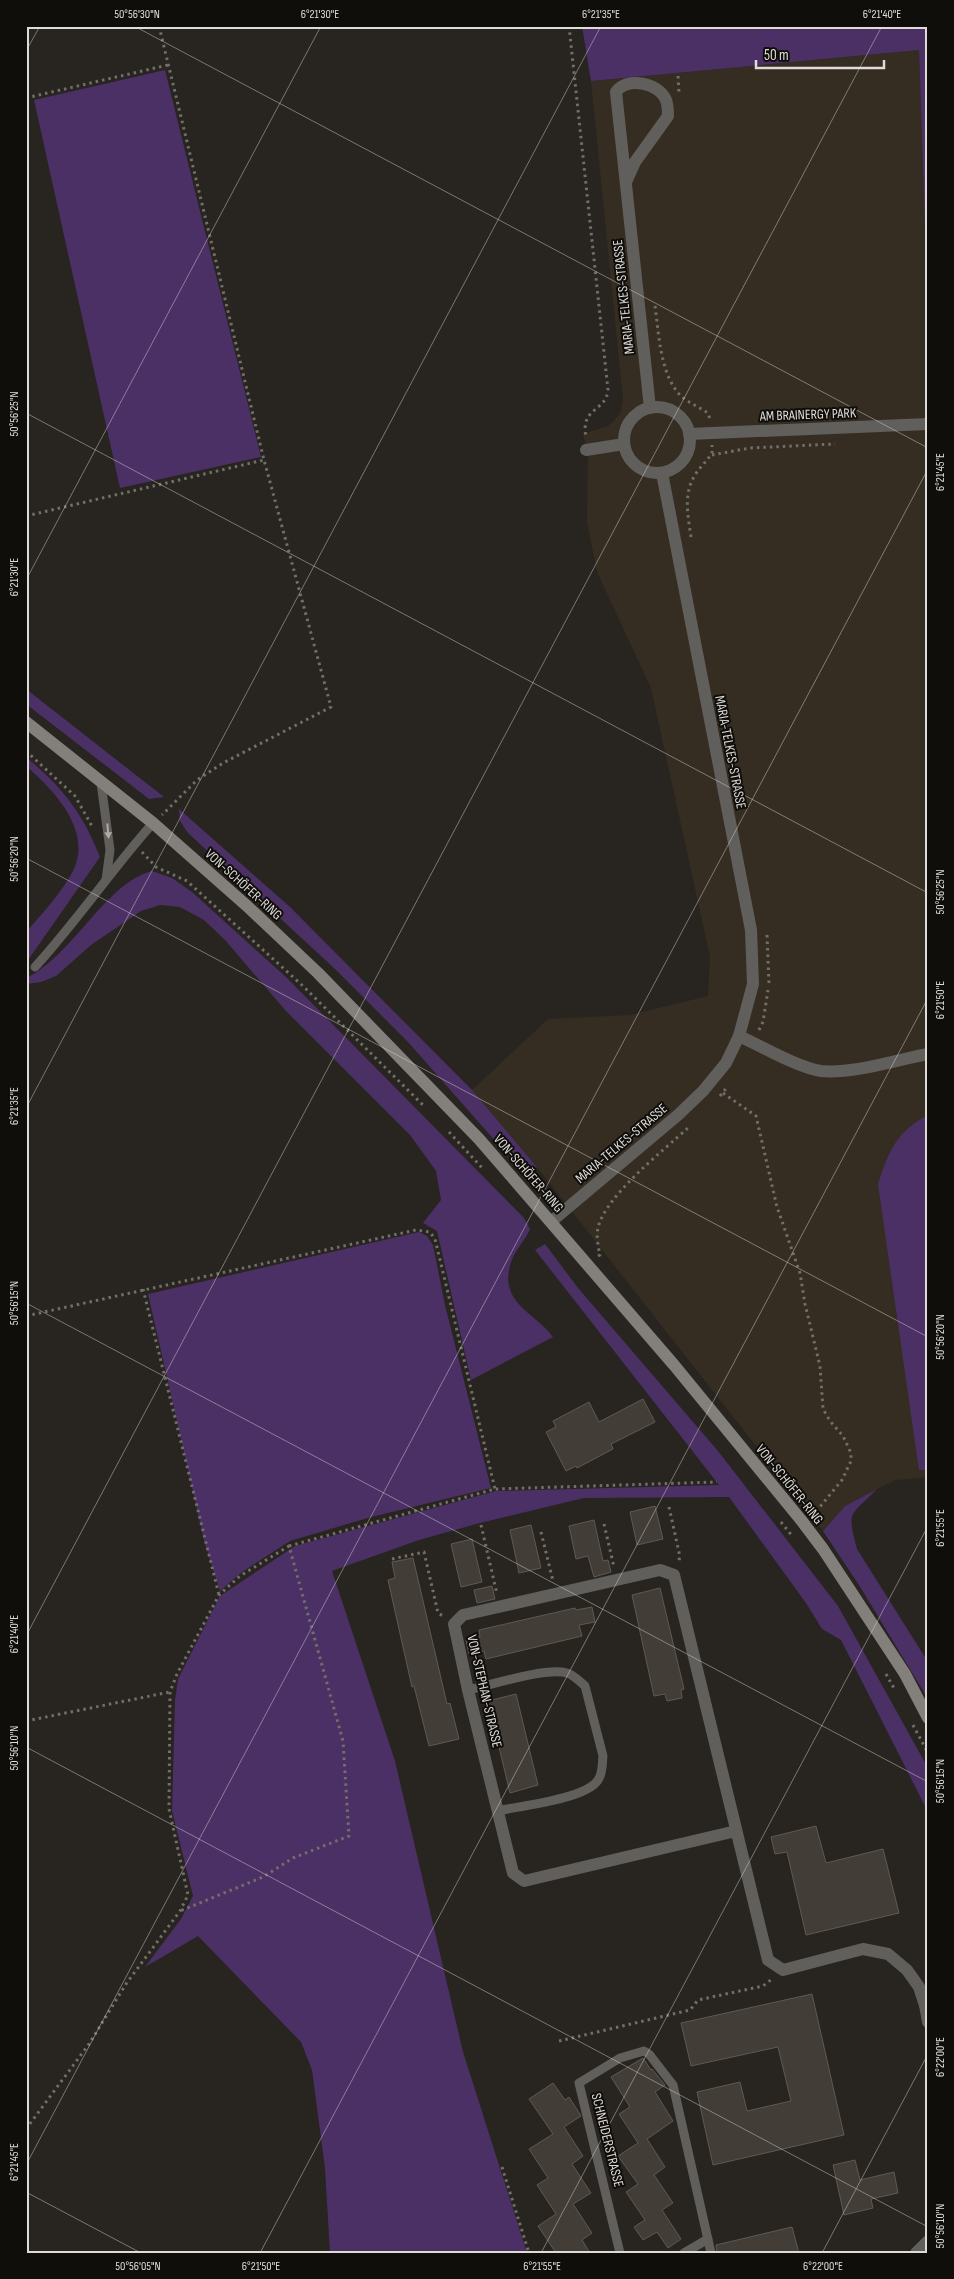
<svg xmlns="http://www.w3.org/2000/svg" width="954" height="2279" font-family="'Sofia Sans Condensed',sans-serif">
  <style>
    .built { fill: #352d22 }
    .green { fill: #4b3066 }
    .building { fill: #423d37; stroke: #5e5953 }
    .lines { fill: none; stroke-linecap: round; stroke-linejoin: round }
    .path { stroke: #726e69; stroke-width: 3; stroke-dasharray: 2.5 4; stroke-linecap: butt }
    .lane { stroke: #615f5c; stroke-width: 9 }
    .street { stroke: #615f5c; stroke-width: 12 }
    .secondary { stroke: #83807b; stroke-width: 12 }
    .oneway { fill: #adaaa6 }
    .ticks { fill: none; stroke: #dfdcd8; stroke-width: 1; stroke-opacity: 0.45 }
    .labels { text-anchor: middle; stroke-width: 4; stroke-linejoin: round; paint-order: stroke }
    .street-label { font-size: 14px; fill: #dfdcd8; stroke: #100e0b }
    .neatline { fill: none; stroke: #dfdcd8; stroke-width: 2 }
    .ticks-label { font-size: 12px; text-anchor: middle; fill: #dfdcd8 }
  </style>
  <rect width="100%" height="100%" fill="#28241f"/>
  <!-- built -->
  <path class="built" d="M919,50l9,266v1161l-32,3 -19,9 -32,17 -22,25 -286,-364 -65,-77 76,-71 82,-4 78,-19 2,-39 -59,-269 -54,-116 -10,-50 1,-67 -5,-21 25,-8 6,-5 7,-9 2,-12 -32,-319z"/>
  <!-- green -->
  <g class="green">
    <path d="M582,26h346v290l-9,-266 -328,31z"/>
    <path d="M165,70l96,387 -141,31 -86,-388z"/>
    <path d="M26,689l138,108 -15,2 -123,-95z"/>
    <path d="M26,757c36,30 57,56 74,100l-74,106v-31c17,-19 35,-39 47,-61 20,-40 -19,-81 -47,-105z"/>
    <path d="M179,809l111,98 182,183 65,77 -11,9 -118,-134 -72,-72 -148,-137 -8,-12z"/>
    <path d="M152,871l20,7 20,14 95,86 237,240 6,11c-5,12 -15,21 -19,33 -13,41 23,49 42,75l-82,43 -34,-149 -14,-8 18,-23 -5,-29 -26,-36 -125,-125 -60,-70 -21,-20 -24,-13 -20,-2 -19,6 -50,34 -35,31 -15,6 -15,2v-6c46,-21 79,-95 126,-107z"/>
    <path d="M928,1115v355h-9l-41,-286c11,-33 18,-52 50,-69z"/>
    <path d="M419,1232l8,4 6,9 12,60 46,183 -120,29 -81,24 -48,31 -22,19 -15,-47 -57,-250z"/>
    <path d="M545,1244l33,44 140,163 120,155 90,162v44l-87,-172 -19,-11 -16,-26 -77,-106 -145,1 -108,26 -57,16 -87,31 63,190 68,291 64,201h-197l-5,-85 -13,-98 -11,-28 -103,-106 -53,31 36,-48 12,-23 -21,-85 3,-111 3,-21 42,-83 75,-50 201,-55 223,-6 -184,-235z"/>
    <path d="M877,1489c-28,29 -30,20 -20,60l71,113v37l-69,-114 -36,-54 22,-25z"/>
  </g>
  <!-- building -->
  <g class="building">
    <path d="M643,1399l12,23 -44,22 2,5 -36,19 -1,-2 -10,5 -20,-39 10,-5 -3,-6 36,-19 10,20z"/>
    <path d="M655,1506l8,33 -26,6 -7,-33z"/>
    <path d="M594,1520l9,41 5,-1 3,12 -17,5 -6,-21 -12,3 -7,-33z"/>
    <path d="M531,1525l10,43 -22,5 -9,-43z"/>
    <path d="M472,1539l10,43 -21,5 -10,-43z"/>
    <path d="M413,1558l34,146 3,-1 9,36 -30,7 -15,-60 -2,1 -24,-107 7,-2 -3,-16z"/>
    <path d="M492,1586l3,13 -18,4 -3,-13z"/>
    <path d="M660,1588l24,101 -3,1 1,8 -15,3 -2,-7 -11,2 -22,-101z"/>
    <path d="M592,1607l3,15 -16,3 3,11 -96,23 -2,-8 -15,3 -3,-14 14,-3 -1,-7 96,-22 1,2z"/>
    <path d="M516,1694l22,91 -28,8 -22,-92z"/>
    <path d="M816,1826l10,37 57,-14 16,64 -93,22 -19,-83 -12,2 -4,-17z"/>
    <path d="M812,1994l32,141 -131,30 -16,-73 43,-10 7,29 44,-10 -13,-54 -87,19 -10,-43z"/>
    <path d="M643,2058l8,12 1,-1 13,16 -10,7 18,29 -26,18 18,28 -11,8 19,28 -11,7 19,29 -13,9 -11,-16 -14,8 -9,-13 11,-7 -19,-28 12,-8 -20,-28 20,-13 -19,-29 11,-7 -19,-30z"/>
    <path d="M553,2083l12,17 4,-3 12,19 -17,11 19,29 -11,8 19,29 -18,11 19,29 -10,7 8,13h-34l-18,-27 18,-12 -19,-29 11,-7 -19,-29 24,-15 -24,-35z"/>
    <path d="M855,2160l5,20 34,-8 4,21 -27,6 2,9 -29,7 -11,-50z"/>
    <path d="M792,2227l7,26h-82l-1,-8z"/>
  </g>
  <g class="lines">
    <!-- path -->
    <g class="path">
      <path d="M159,26l105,434 67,247 -108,56 -26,17 -35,35"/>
      <path d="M569,26l39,364c-2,22 -28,17 -22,47"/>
      <path d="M678,76l1,17"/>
      <path d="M26,98l142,-33"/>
      <path d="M655,306c4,28 5,69 26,90 8,7 18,11 27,17l2,6"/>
      <path d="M712,455l38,-7 85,-4"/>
      <path d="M26,516l238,-56"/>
      <path d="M691,537c-3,-21 -8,-43 4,-62 5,-8 12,-14 17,-22v-8"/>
      <path d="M26,751l49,45 18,32"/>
      <path d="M142,852l14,15 31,14 116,105 121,120"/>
      <path d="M767,935l2,49"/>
      <path d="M759,1030l4,-8 5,-32"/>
      <path d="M723,1093l33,23 21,91 23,66 5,31 15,62 3,43 7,12 13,15 8,17v8l-9,19 -23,28 -8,5"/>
      <path d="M720,1096l8,-10"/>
      <path d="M449,1132l35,38"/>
      <path d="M598,1256l2,-1c-2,-9 -4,-19 -2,-27 7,-32 66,-78 91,-101"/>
      <path d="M143,1289l76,306"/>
      <path d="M26,1316l390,-86 14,2 5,7 60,250"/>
      <path d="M669,1507l11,50 -2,6"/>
      <path d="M781,1522l12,15"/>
      <path d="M604,1524l10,43"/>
      <path d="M481,1525l16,69"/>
      <path d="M541,1532l12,49"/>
      <path d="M289,1546l206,-57 222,-7"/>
      <path d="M392,1559l32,-7 14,61 5,3"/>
      <path d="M886,1674l9,16"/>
      <path d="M26,1721l144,-29"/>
      <path d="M913,1725l15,28"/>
      <path d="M559,2041l131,-31 8,-10 65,-14 9,-7"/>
      <path d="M26,2129l63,-85 37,-60 54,-73 8,-16 -19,-86 1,-117 7,-18 42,-79 21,-19 49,-30 54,195 6,95 -56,22 -30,19 -83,34"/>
      <path d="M502,2167l27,86"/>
    </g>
    <!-- lane -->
    <g class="lane">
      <path d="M101,783l9,67 -4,30"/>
      <path d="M35,967c42,-46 77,-98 118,-144"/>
      <path d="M468,1690c23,-5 78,-23 99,-17 7,2 12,8 18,13l18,70c-1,8 0,17 -5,24 -12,19 -78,26 -101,31"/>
      <path d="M620,2253l-41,-170 41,-25 24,-7 5,3 24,31 38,168"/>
      <path d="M684,2253l24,-14"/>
    </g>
    <!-- street -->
    <g class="street">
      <path d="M626,182l9,-20 33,-46c0,-5 0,-11 -2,-16 -7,-17 -39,-24 -50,-8l34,316"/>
      <circle cx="657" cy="440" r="33"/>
      <path d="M689,434l239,-10"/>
      <path d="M586,450l38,-6"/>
      <path d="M739,1036c22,10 60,32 82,35 33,3 74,-11 107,-17"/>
      <path d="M552,1221l126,-106 25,-24 23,-28 13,-27 14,-52 -2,-54 -89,-457"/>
      <path d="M736,1831l-212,50 -11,-8 -45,-183 -14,-66 9,-9 197,-45 14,5 94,385 15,10 80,-21 25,5 19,16 12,17 6,18"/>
      <path d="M928,2004l-3,1 3,17"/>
      <path d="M916,2253l12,-12"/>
    </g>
    <!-- secondary -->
    <path class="secondary" d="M26,722l127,101 94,83 71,67 161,166 195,226 127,155 22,29 82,125 23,44"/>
  </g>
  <!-- one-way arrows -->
  <defs><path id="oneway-solid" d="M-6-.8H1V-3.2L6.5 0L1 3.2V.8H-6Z" transform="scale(1.25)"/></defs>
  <use class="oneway" href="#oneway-solid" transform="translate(108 831) rotate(85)"/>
  <!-- ticks -->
  <path class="ticks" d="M134,26l794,422M26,51l14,-25M26,413l902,480M26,580l295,-554M26,858l902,479M26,1108l575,-1082M26,1303l902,479M26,1636l856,-1610M26,1747l902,480M26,2165l902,-1696M26,2192l115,61M260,2253l668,-1255M541,2253l387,-727M822,2253l106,-199"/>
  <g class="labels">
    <!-- street labels -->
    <g class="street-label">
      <text transform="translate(623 297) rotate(-96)" y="5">MARIA-TELKES-STRASSE</text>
      <text transform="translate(808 414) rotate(-2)" y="5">AM BRAINERGY PARK</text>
      <text transform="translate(731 752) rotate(79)" y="5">MARIA-TELKES-STRASSE</text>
      <text transform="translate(244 884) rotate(42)" y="5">VON-SCHÖFER-RING</text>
      <text transform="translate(621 1143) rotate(-40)" y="5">MARIA-TELKES-STRASSE</text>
      <text transform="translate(529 1173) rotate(49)" y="5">VON-SCHÖFER-RING</text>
      <text transform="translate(790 1484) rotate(51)" y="5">VON-SCHÖFER-RING</text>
      <text transform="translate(485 1691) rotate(77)" y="5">VON-STEPHAN-STRASSE</text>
      <text transform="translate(608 2140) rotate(76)" y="5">SCHNEIDERSTRASSE</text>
    </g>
  </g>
  <!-- border -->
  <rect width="954" height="2279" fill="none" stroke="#100e0b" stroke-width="55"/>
  <!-- scale -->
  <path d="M756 60v8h128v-8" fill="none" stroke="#dfdcd8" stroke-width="2.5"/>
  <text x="764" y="60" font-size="15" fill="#dfdcd8" stroke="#100e0b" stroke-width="4" paint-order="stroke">50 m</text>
  <rect x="28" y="28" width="898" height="2224" class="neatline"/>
  <g class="ticks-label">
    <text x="137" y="18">50°56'30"N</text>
    <text x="320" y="18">6°21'30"E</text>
    <text x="601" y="18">6°21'35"E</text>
    <text x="882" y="18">6°21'40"E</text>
    <text transform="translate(14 414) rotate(-90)" y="4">50°56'25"N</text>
    <text transform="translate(940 472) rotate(-90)" y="4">6°21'45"E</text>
    <text transform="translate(14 577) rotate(-90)" y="4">6°21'30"E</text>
    <text transform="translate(14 859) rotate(-90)" y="4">50°56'20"N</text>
    <text transform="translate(940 892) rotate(-90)" y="4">50°56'25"N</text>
    <text transform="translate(940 1000) rotate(-90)" y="4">6°21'50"E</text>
    <text transform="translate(14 1106) rotate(-90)" y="4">6°21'35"E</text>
    <text transform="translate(14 1303) rotate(-90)" y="4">50°56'15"N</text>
    <text transform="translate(940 1337) rotate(-90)" y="4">50°56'20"N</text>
    <text transform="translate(940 1528) rotate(-90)" y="4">6°21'55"E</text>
    <text transform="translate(14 1634) rotate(-90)" y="4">6°21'40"E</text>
    <text transform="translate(14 1748) rotate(-90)" y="4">50°56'10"N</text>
    <text transform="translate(940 1781) rotate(-90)" y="4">50°56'15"N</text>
    <text transform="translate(940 2057) rotate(-90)" y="4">6°22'00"E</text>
    <text transform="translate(14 2162) rotate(-90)" y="4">6°21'45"E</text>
    <text transform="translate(940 2226) rotate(-90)" y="4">50°56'10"N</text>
    <text x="138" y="2270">50°56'05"N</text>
    <text x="261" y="2270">6°21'50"E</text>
    <text x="542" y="2270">6°21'55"E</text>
    <text x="823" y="2270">6°22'00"E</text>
  </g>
</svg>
